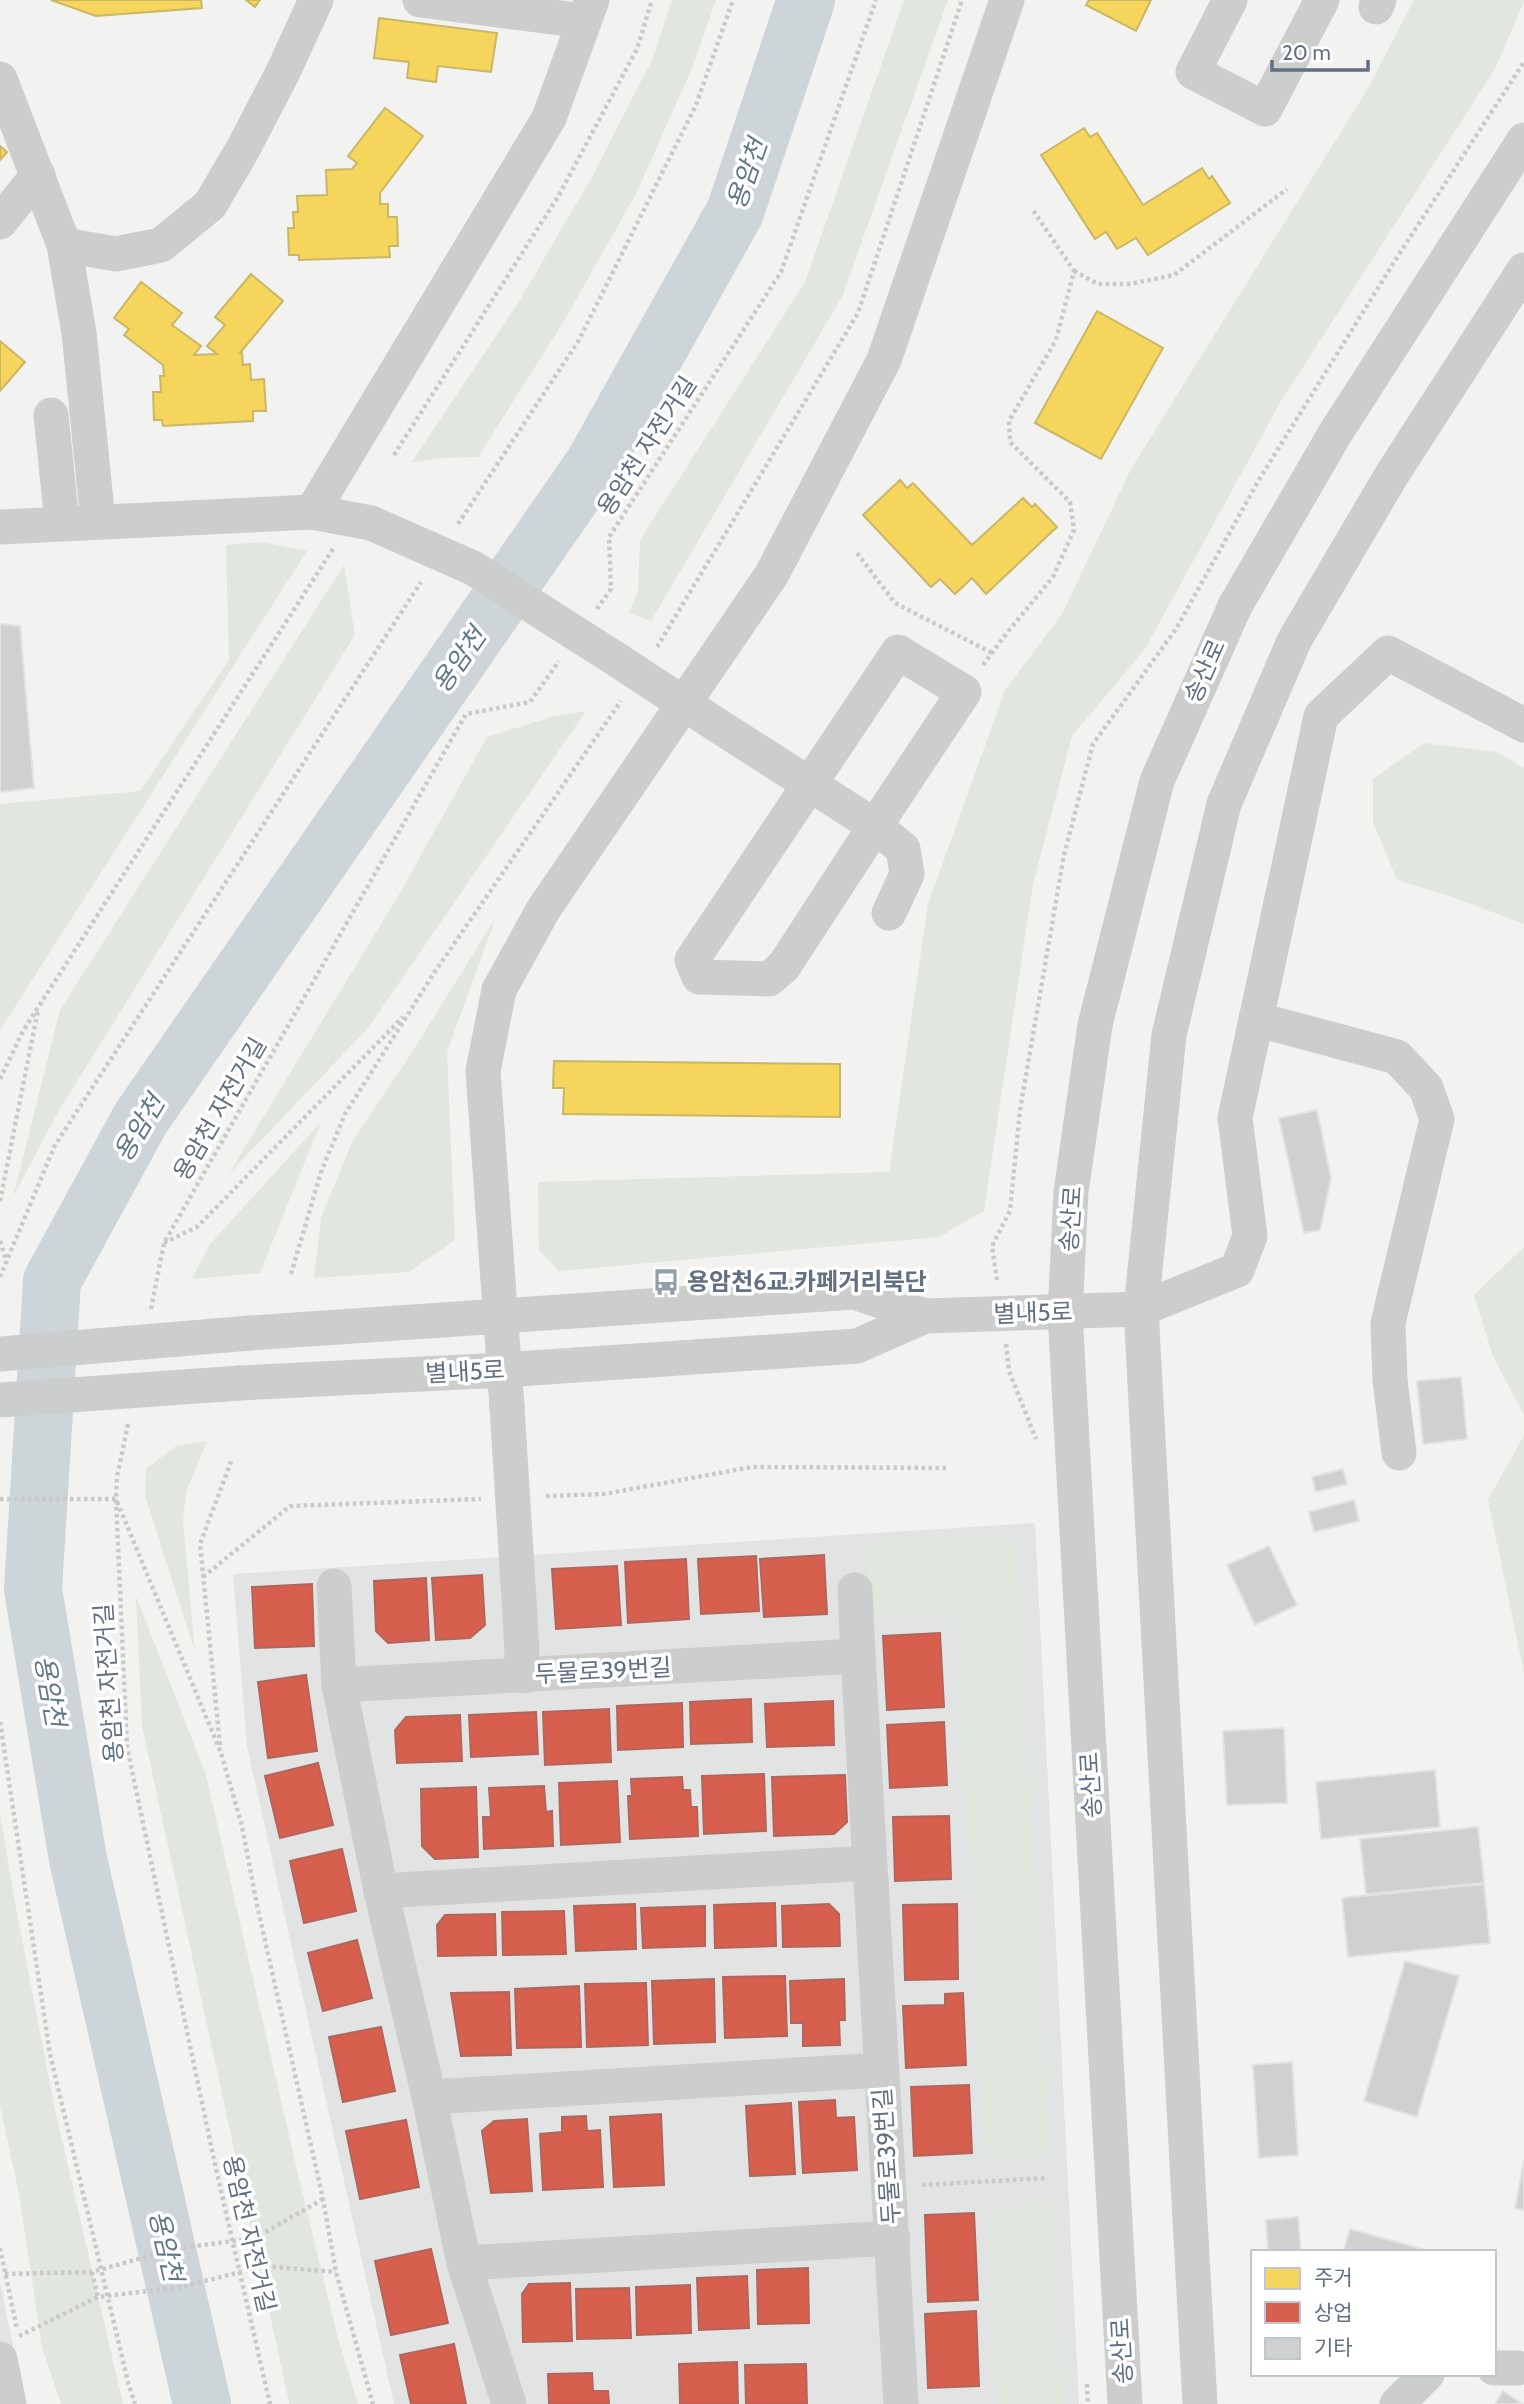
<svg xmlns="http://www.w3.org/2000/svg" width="1524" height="2404" font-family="Cabin,'Noto Sans KR',sans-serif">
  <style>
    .built { fill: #e2e4e3 }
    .green { fill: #e1e6de }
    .homes { fill: #f6d55c; stroke: #c9b767; stroke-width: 2 }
    .shops { fill: #d6604d; stroke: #b3655d; stroke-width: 2 }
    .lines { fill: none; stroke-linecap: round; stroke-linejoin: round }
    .river { stroke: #ced5d8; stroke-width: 58 }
    .building { fill: #cfd0d0; stroke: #e2e2e0; stroke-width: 2 }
    .path { stroke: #c9c9ca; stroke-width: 4.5; stroke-dasharray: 3.5 3.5; stroke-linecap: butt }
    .minor { stroke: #cccdcd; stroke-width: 35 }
    .path-bridge { stroke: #c9c9ca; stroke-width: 4.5; stroke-dasharray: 3.5 3.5; stroke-linecap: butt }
    .minor-bridge { stroke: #cccdcd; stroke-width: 35 }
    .labels { text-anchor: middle; stroke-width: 7; stroke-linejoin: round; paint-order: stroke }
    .street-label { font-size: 24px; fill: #617082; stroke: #fff }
    .poi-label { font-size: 24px; font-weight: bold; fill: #617082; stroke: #fff; text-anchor: start }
    .water-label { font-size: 26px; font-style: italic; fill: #617987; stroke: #fff }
  </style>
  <rect width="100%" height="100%" fill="#f2f3f0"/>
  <!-- built -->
  <g class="built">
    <path d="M1035,1523l44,881h-685l-147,-657 -14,-173z"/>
    <path d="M0,2282l25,122h-25z"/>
  </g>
  <!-- green -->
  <g class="green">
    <path d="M672,0h44l-24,68 -56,126 -72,127 -86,136 -36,1 -31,5 107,-160 74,-126 61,-119z"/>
    <path d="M904,0h44l-106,297 -191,324 -22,-8 9,-21 2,-52 165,-258z"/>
    <path d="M1414,0h110v2l-29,67 -214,332 -136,248 -73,87 -39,148 -49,327 -45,26 -380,34 -20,-21 -1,-68 351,-10 39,-268 77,-214 57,-76 69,-145 236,-379z"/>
    <path d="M262,542l45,9 -307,479v-226l140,-13 89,-131 -3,-115z"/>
    <path d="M344,565l11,70 -297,477 -45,85 47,-187z"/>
    <path d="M586,711l-218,317 -140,147 169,-277 90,-161 64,-20z"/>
    <path d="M1424,743l73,9 27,16v156l-77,-29 -50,-15 -24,-58v-43z"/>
    <path d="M496,917l-49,135 8,188 -46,32 -95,6 7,-60 31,-76 57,-85z"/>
    <path d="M321,1122l-61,151 -68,6 18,-35z"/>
    <path d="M1524,1247v168l-31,-59 -19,-61z"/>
    <path d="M1524,1435v238l-36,-173z"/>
    <path d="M207,1441l-21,51 -3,29 12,131 -50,-157 1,-26 30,-23z"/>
    <path d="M997,1534l19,10 34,613 -63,3 -30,-539 -8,-9 -77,5 -4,-76z"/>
    <path d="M136,1596l70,179 95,412 37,151 20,66h-69v-2l-147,-676z"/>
    <path d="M0,1814l13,78 42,218 68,294h-62l-19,-57 -23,-153 -19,-88z"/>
    <path d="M1051,2203l12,201h-63l-11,-197z"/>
  </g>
  <!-- homes -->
  <g class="homes">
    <path d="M51,0h150l1,8 -106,8z"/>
    <path d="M246,0h14l-5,7z"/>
    <path d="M1089,0h62l-15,31 -50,-26z"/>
    <path d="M379,18l118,15 -6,39 -53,-6 -2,16 -29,-4 2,-16 -35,-4z"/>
    <path d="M385,108l38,28 -43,57v11h8v13h9l1,29h-9l1,11 -91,3v-5h-10l-1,-27h6l-1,-16h5l-1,-16 30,-1 -1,-25 26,-1 5,-6 -9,-7z"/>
    <path d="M1084,128l6,9 7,-4 46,72 59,-37 7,11 3,-3 18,27 -82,52 -12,-17 -19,11 -11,-17 -11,7 -54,-84z"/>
    <path d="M0,146l7,6 -7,8z"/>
    <path d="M251,274l32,27 -43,52h2l1,12 7,-1 1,16 13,-1 2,32h-13v10l-90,5 -1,-6h-8l-1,-28h8l-1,-16h4l-1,-11 -39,-30 5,-6 -15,-11 27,-36 41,31 -10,12 29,21 -7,9 23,-1 -10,-8 18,-21 -10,-8z"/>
    <path d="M1097,311l66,37 -62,111 -66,-36z"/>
    <path d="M0,341l25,21 -25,29z"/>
    <path d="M900,480l7,8 6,-5 59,62 51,-47 9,9 3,-3 22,23 -71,67 -14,-16 -17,16 -15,-15 -9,8 -68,-72z"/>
    <path d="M554,1061l286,3v53l-277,-3 1,-26h-11z"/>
  </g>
  <!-- shops -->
  <g class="shops">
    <path d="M824,1555l3,59 -63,3 -4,-58z"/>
    <path d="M756,1556l3,55 -58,3 -3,-55z"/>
    <path d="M686,1559l3,60 -61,4 -3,-61z"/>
    <path d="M617,1566l4,59 -65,4 -4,-60z"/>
    <path d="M482,1575l3,50 -15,13 -34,2 -4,-62z"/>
    <path d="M426,1578l3,62 -41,3 -12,-12 -2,-50z"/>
    <path d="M312,1584l2,62 -59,2 -3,-61z"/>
    <path d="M940,1633l4,74 -57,3 -4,-74z"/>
    <path d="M306,1675l11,76 -49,7 -10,-76z"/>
    <path d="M751,1699l1,43 -61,2 -1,-42z"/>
    <path d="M833,1701l1,44 -67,2 -2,-43z"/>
    <path d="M682,1703l1,44 -65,3 -1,-44z"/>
    <path d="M609,1709l2,53 -66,3 -2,-53z"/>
    <path d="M536,1712l2,42 -67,3 -2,-42z"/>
    <path d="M460,1715l2,46 -65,2 -2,-33 11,-13z"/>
    <path d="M944,1722l3,63 -57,3 -3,-63z"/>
    <path d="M318,1763l15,62 -53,13 -15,-62z"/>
    <path d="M764,1774l2,57 -62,3 -2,-58z"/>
    <path d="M845,1775l2,47 -13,12 -60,2 -2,-59z"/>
    <path d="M682,1777l1,13h7l1,17h6l1,29 -68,3 -2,-43h4l-1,-17z"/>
    <path d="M617,1781l3,61 -59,3 -2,-62z"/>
    <path d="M544,1786l2,26 6,-1 1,35 -69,3 -1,-32h8l-2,-29z"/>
    <path d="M476,1787l2,70 -43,2 -13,-13 -1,-57z"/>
    <path d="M949,1816l2,63 -56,2 -2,-64z"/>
    <path d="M342,1849l14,62 -52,12 -14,-62z"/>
    <path d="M775,1903l1,43 -61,2 -1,-43z"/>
    <path d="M635,1904l1,45 -60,2 -2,-45z"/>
    <path d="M829,1904l10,10 1,32 -57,1 -1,-41z"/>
    <path d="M957,1904l1,75 -53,1 -2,-75z"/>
    <path d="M705,1906v40l-62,2 -2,-40z"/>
    <path d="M564,1911l2,43 -63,1 -1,-43z"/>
    <path d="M495,1914l1,41 -58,1 -1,-31 8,-10z"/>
    <path d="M357,1940l15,58 -49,13 -15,-58z"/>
    <path d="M785,1976l2,60 -62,2 -2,-61z"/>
    <path d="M714,1979l1,63 -61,2 -2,-63z"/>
    <path d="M844,1979l1,41h-6l1,25 -37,1v-23h-12l-1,-42z"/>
    <path d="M646,1983l2,62 -61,2 -2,-63z"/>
    <path d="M579,1986l2,61 -64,1 -2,-59z"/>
    <path d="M509,1992l2,63 -50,1 -10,-63z"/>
    <path d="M963,1993l3,72 -60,3 -3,-62 42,-1v-11z"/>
    <path d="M381,2027l14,64 -52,11 -14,-65z"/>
    <path d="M969,2085l3,68 -58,3 -3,-69z"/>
    <path d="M835,2100l1,18 18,-1 3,53 -54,3 -4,-71z"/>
    <path d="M791,2103l4,71 -45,2 -4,-70z"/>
    <path d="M661,2114l3,71 -50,2 -4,-70z"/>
    <path d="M586,2116l1,15 13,-1 3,57 -60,3 -3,-56 22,-2v-15z"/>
    <path d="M527,2119l5,72 -41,2 -9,-62 12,-10z"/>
    <path d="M406,2120l13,67 -59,12 -14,-68z"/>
    <path d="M974,2213l4,87 -50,2 -3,-87z"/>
    <path d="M431,2249l17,74 -57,12 -16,-74z"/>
    <path d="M808,2268l1,55 -51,1 -1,-54z"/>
    <path d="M747,2276l2,52 -50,2 -2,-52z"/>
    <path d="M570,2283l2,58 -49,1 -1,-48 7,-10z"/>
    <path d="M690,2285l1,48 -54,2 -1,-48z"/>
    <path d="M629,2288l2,50 -54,1 -1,-50z"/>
    <path d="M976,2311l3,75 -51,2 -3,-74z"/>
    <path d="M454,2344l12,60h-55l-11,-49z"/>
    <path d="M737,2362l1,42h-58l-1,-40z"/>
    <path d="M806,2364l1,40h-61l-1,-39z"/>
    <path d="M592,2373l1,18h15l1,13h-60l-1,-30z"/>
  </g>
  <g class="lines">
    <!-- river -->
    <path class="river" d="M202,2404l-124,-545 -45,-270 19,-308 89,-163 453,-654 141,-252 71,-212"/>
  </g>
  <!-- building -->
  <g class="building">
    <path d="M0,624l20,2 14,162 -34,4z"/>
    <path d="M1317,1110l14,68 -11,52 -16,3 -25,-115z"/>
    <path d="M1461,1377l6,62 -44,5 -6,-63z"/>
    <path d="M1343,1469l4,15 -31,8 -4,-15z"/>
    <path d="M1354,1500l5,21 -45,11 -5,-20z"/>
    <path d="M1269,1546l28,59 -42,20 -28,-60z"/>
    <path d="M1284,1728l3,75 -60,2 -4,-74z"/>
    <path d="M1435,1770l5,57 -119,12 -5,-57z"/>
    <path d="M1478,1827l6,56 -118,11 -6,-55z"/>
    <path d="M1484,1884l6,59 -142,14 -6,-59z"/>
    <path d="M1405,1961l54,15 -42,141 -53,-16z"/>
    <path d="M1292,2062l6,93 -39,3 -6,-93z"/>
    <path d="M1524,2160v50l-9,-2z"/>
    <path d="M1298,2217l3,35h-33l-2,-32z"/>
    <path d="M1350,2229l82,23h-89z"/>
    <path d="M1503,2391l20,13h-28z"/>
  </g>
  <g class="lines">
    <!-- path -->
    <g class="path">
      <path d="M1074,271l24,13h32l44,-9 113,-86"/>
      <path d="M394,455l165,-260 78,-146 15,-49"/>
      <path d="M458,524l121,-184 117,-235 37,-105"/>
      <path d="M857,553l38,50 97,50"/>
      <path d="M597,609l14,-20 -2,-52 172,-265 95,-272"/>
      <path d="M657,647l201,-334 104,-313"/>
      <path d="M983,665l23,-31 47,-57 21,-47 -4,-28 -60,-60 -1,-21 47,-81 18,-69 -41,-61"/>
      <path d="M0,1079l23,-48 16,-25 294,-457"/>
      <path d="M0,1201l38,-191"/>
      <path d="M0,1241l6,19"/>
      <path d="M164,1243l33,-16 206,-210"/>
      <path d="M291,1274l30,-102 24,-58 89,-141 187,-272"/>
      <path d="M0,1277l55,-132 366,-563"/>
      <path d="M997,1280l-5,-34 18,-35 10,-101 44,-255 29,-111 83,-115 84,-151 136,-219 128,-197"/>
      <path d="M151,1309l13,-66 302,-529 64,-12 29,-41"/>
      <path d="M1006,1344l3,27 27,68"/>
      <path d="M128,1424l-11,53 -1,22 11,248 89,422 54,235"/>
      <path d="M546,1496l58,-2 148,-27 196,1"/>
      <path d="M0,1499h116l105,254 21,73 15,79 66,294 13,73 37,132"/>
      <path d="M203,1577l87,-71 191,-7"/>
      <path d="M0,1722l50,332 78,328 7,22"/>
      <path d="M220,1745l-20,-201 32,-85"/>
      <path d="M922,2185l126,-7"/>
      <path d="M255,2238l8,28"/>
      <path d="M0,2248l17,81"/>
      <path d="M92,2272l6,25"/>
      <path d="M1087,2384l1,20"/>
    </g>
    <!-- minor -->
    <g class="minor">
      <path d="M420,0l164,21"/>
      <path d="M1230,0l-37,72 72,37 57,-109"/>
      <path d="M1376,7l3,-7"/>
      <path d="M0,79l64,166 15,88 19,188"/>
      <path d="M0,222l38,-47"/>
      <path d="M64,245l52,9 45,-9 49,-40 33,-56 40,-77 33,-72"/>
      <path d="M51,415l11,108"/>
      <path d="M312,512l237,-394 43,-118"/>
      <path d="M0,527l312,-15 59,11"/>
      <path d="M619,661c84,56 170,110 256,165l89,-134 -66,-40 -206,308 7,17 70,2 15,-13 91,-140 28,23 4,25 -18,39"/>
      <path d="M1256,1019l141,38 29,31 11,31 -49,204 2,57 9,73"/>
      <path d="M250,1333l604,-41 71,24 216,-7 96,-39 13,-34 -15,-118 86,-402 67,-63 136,72"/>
      <path d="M239,1383l264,-13 354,-24 68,-30"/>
      <path d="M507,1407l-24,-336 16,-81 44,-80 229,-336 112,-214 123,-360"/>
      <path d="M334,1586l5,99"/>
      <path d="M855,1590l3,66"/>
      <path d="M520,1616l3,60"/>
      <path d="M381,1891l488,-28"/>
      <path d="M429,2097l452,-27"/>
      <path d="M464,2263l429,-25"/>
      <path d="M0,2359l9,45"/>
      <path d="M1494,2368h23"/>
      <path d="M509,2404l-45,-141 -35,-166 -48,-206 -42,-206 519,-29 43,748"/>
      <path d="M1125,2404l-60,-1091 6,-121 24,-167 62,-244 78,-175 101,-174 188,-292"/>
      <path d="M1200,2404l-59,-1095 28,-274 55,-231 70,-163 97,-165 133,-206"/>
      <path d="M1397,2404l30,-30"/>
    </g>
    <!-- path-bridge -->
    <g class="path-bridge">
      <path d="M5,2274l87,-2 82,-23 81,-11 68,-39"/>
      <path d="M19,2336l79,-39 84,-10 81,-21 73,6"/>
    </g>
    <!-- minor-bridge -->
    <g class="minor-bridge">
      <path d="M371,523l102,45 146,93"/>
      <path d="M0,1354l250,-21"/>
      <path d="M0,1400l239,-17"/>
      <path d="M507,1407l13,209"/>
    </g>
  </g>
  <!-- icons -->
  <defs>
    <symbol id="bus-bare" viewBox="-9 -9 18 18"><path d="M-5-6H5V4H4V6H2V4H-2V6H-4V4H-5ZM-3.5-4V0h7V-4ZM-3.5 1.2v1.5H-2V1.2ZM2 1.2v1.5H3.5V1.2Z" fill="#949ea8" stroke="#fff" stroke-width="2.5" paint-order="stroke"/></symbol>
  </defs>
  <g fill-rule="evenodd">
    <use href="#bus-bare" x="647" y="1263" width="38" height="38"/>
  </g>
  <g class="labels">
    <!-- street labels -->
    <g class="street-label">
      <text transform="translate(647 446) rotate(-57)" y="8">용암천 자전거길</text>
      <text transform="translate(1205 671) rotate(-66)" y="8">송산로</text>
      <text transform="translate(220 1109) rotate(-60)" y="8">용암천 자전거길</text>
      <text transform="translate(1071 1219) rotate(-86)" y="8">송산로</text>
      <text transform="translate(1033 1313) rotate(-2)" y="8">별내5로</text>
      <text transform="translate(465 1372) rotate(-3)" y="8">별내5로</text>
      <text transform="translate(603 1671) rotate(-3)" y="8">두물로39번길</text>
      <text transform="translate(109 1683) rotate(-94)" y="8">용암천 자전거길</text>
      <text transform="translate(1091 1785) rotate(-93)" y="8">송산로</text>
      <text transform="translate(887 2156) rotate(-94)" y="8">두물로39번길</text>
      <text transform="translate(249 2234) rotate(77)" y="8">용암천 자전거길</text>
      <text transform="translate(1122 2351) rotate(-93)" y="8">송산로</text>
    </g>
    <!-- poi labels -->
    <g class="poi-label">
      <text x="687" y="1290">용암천6교.카페거리북단</text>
    </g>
    <!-- water labels -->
    <g class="water-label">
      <text transform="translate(747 174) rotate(-71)" y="9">용암천</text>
      <text transform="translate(459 660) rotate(-55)" y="9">용암천</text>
      <text transform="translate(139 1128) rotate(-59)" y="9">용암천</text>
      <text transform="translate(50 1691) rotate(80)" y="9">용암천</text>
      <text transform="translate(166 2246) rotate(77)" y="9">용암천</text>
    </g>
  </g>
  <!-- legend -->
  <rect x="1251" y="2250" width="245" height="126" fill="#ffffff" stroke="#c0c6cd" stroke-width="2"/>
  <rect x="1265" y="2268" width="35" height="21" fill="#f6d55c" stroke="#c0c6cd" stroke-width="2"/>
  <text x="1314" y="2285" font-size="21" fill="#617082">주거</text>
  <rect x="1265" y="2302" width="35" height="21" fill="#d6604d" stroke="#c0c6cd" stroke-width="2"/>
  <text x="1314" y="2320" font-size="21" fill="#617082">상업</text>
  <rect x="1265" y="2338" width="35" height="21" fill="#cfd0d0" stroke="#c0c6cd" stroke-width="2"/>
  <text x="1314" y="2355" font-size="21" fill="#617082">기타</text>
  <!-- scale -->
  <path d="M1272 60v10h96v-10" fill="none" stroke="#617082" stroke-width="3.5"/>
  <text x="1282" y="60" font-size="21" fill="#617082" stroke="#ffffff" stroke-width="5" paint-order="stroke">20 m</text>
</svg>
